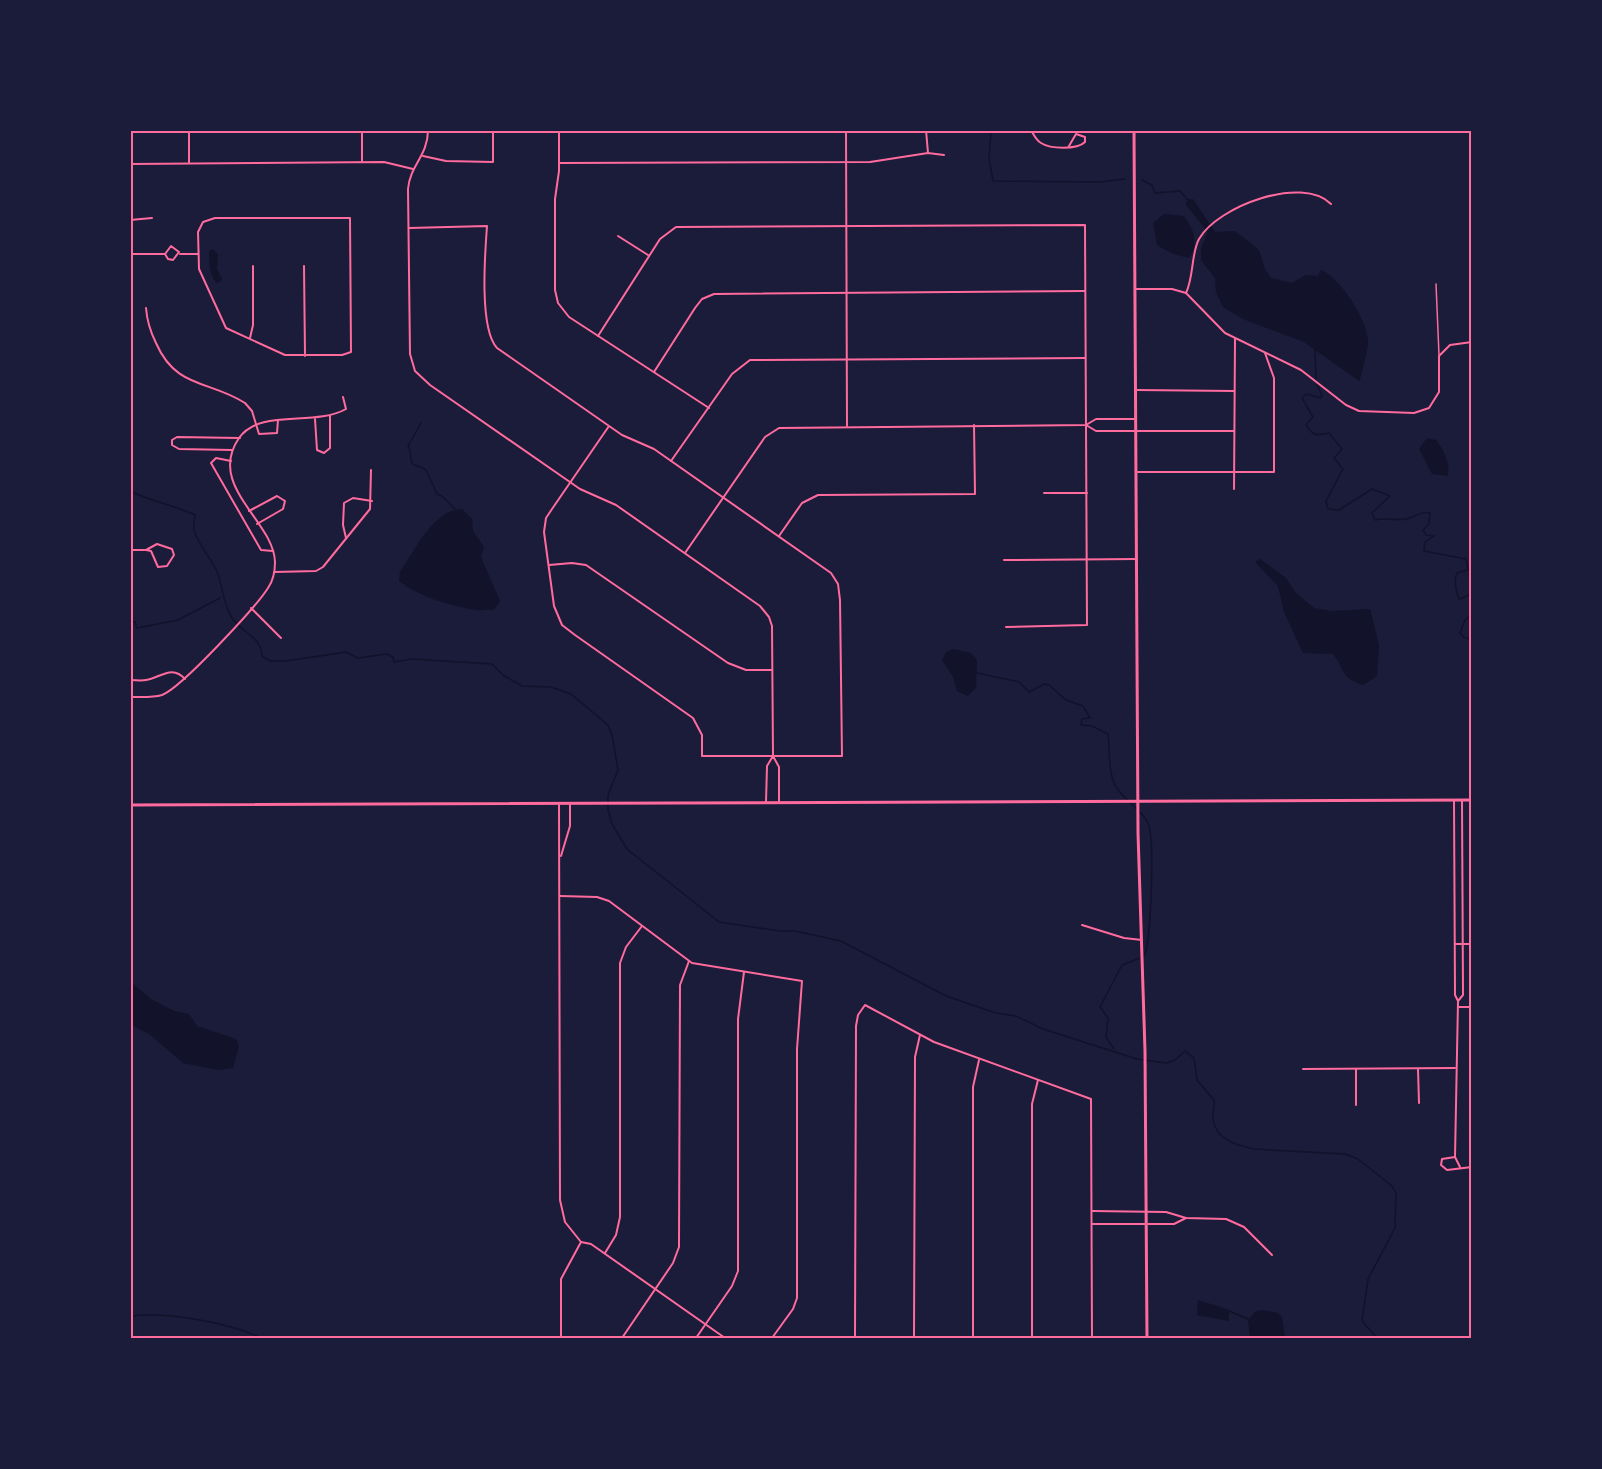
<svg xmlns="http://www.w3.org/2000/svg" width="1602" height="1469" font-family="Raleway,sans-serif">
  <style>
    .water { fill: #12122b }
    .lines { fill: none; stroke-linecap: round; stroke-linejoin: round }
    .stream { stroke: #12122b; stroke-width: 1.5 }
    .service { stroke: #ff6b9d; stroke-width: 1.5 }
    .minor { stroke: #ff6b9d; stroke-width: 2 }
    .secondary { stroke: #ff6b9d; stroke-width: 3 }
    .neatline { fill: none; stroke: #ff6b9d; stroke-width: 2 }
  </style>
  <rect width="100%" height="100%" fill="#1b1b3a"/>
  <!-- water -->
  <g class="water">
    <path d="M1187,199h6l22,33 20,-1 24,19 6,19 6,9 21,5 14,-8 12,1 3,-6c19,7 48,52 47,73 0,7 -6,27 -8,37l-1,1 -55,-39 -61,-23 -20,-12 -7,-15 -1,-14 -14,-18v-12l7,-16 -22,-27z"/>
    <path d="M1164,214l20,2c10,13 15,28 5,42l-16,-4 -16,-9 -4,-22z"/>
    <path d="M212,249l6,5 -1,15 5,10 -2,3 -4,1c-7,-11 -7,-20 -7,-32z"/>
    <path d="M1427,438l9,2c8,10 14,23 12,36l-16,-2 -13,-25z"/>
    <path d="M462,509l10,10 1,12 11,16 -3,10 19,44 -6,9c-7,-1 -12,1 -19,0 -27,-5 -55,-13 -76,-29l1,-9c15,-22 34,-63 62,-63z"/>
    <path d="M1260,559l26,19 10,15 18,15 17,3 39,-2 9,36 -2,31 -14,9c-24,-8 -17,-15 -30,-31l-30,-1 -19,-41 -6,-26 -23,-24z"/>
    <path d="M953,649l18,4 6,7 -1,28 -8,8 -11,-5 -4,-14 -11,-17 4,-8z"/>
    <path d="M131,982l20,17 23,12 15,3 8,12 39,13 3,7 -6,22 -15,2 -35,-7 -34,-29 -18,-9z"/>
    <path d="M1198,1300l31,10v11l-32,-6z"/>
    <path d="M1263,1310l15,3 4,4 3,21 -35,-1 -2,-17 8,-9z"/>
  </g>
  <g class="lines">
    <!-- stream -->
    <g class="stream">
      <path d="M987,130l4,4 -2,24 4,23 107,1 25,-3"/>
      <path d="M1142,180l10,5 3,8 25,-2 7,8"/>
      <path d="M1315,350l1,29"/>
      <path d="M1317,384l5,12 -1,2 -15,-4 -4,4 11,19 -7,8c7,11 11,11 23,8l13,16 -8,9 9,11 -17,32 2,8 11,1 33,-21 18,7 -18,17 3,7c12,-3 24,2 35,-2 8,-3 12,-7 20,-5l-1,11 -6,6 3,5 8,1 -9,6 -1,9 42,8 2,11 -11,3c-4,8 -1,18 2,26l13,-5"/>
      <path d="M421,423l-13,23c4,5 1,13 5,18 3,2 9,3 13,6l11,24 5,2 13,13"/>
      <path d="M130,491c22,11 44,14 65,24 0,4 -2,10 -1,14 1,12 19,31 24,45 5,15 5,29 14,44 10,15 30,19 30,38l8,5h16l60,-9 12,6 29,-4 6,3 1,5 18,-3 80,5 11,11 19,11 29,1 20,7 37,31 4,10 6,35 -10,25v15l4,14 15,25 92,73 61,9h15l46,10 105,55 50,17 20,3 27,13 94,30 29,4 9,-3 10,-9 9,7 3,22 17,20c1,7 -2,13 -1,19 3,21 23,26 41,30l91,5 13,5 34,27 4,7 -1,35 -27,51 -6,42 15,17"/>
      <path d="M1472,614l-7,6 -5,13 5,5 7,1"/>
      <path d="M130,622h5l2,6 41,-8 42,-22"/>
      <path d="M977,673l42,9 10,10 15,-8 5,1 17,15 17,6 7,12 -8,1 -1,6 11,1 16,8c2,14 0,33 5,46 5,17 27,27 35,43 7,13 3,123 -4,133"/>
      <path d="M1114,1049l-8,-12 2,-19 -8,-11 22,-42 18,-7"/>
      <path d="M1229,1311l19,8"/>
      <path d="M130,1316c37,-4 98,6 131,22"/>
    </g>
    <!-- service -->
    <path class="service" d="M1436,284l3,71"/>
    <!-- minor -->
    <g class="minor">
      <path d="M189,130v33"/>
      <path d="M428,130c0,26 -18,35 -20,59l2,165 5,17 15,14 150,104 36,16 144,101 9,11 3,9 1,130"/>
      <path d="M559,130v41l-4,28v91l3,13 11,14 140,91"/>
      <path d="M846,130l1,296"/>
      <path d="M926,130l2,23"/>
      <path d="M1031,130c3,5 5,10 10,13 9,6 36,7 44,-1v-5l-9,-3 -7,12"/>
      <path d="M423,156l23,5 47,1v-32"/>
      <path d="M362,162v-32"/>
      <path d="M559,163l311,-1 58,-9 16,2"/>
      <path d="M130,164l254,-2 29,7"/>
      <path d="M350,218l1,134 -9,3h-57l-59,-27 -27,-59 -1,-37 5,-10 12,-4z"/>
      <path d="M130,220l22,-2"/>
      <path d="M409,228l78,-2c-2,27 -8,103 10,122l125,87 32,14 177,124 7,11 2,16 2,156h-140v-21l-9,-17 -118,-83 -13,-10 -8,-19 -10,-74 2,-14 6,-9 57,-83"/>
      <path d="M618,236l30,19"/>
      <path d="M130,254h35l3,5 5,1 6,-8 -8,-6 -6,8"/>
      <path d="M180,254h18"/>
      <path d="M304,266l1,90"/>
      <path d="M1135,289h37l14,4 39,40 76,37 45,35 13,6 55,2 15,-5 10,-16v-36l11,-11 22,-3"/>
      <path d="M1186,293c8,-17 5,-39 13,-54 19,-33 103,-64 132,-35"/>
      <path d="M146,308c1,13 4,23 10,35 20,46 53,37 89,60l7,8 7,23 18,-1 1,-13"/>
      <path d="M598,336l62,-97 16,-12 409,-2 2,400 -81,2"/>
      <path d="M250,338l3,-13v-59"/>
      <path d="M654,372l41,-64 7,-9 12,-5 371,-3"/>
      <path d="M1136,390l98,1"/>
      <path d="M315,419l2,31 7,3 6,-5v-32"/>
      <path d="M1086,425l10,6h138"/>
      <path d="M232,450l-53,-1 -7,-4v-5l5,-3 63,1"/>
      <path d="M231,461l-15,-3 -5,5 50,87 12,1"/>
      <path d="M671,461l61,-87 18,-14 335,-2"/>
      <path d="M1136,472h138v-94l-9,-25"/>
      <path d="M1234,489l1,-150"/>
      <path d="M1044,493h43"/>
      <path d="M249,511l28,-15 8,5 -2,8 -26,15"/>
      <path d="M779,536l23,-33 16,-8 157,-1 -1,-69"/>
      <path d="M346,538l-3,-13 1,-22 9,-5 19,3"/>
      <path d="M130,550h16l11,-6 15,5 2,6 -7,11 -9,1 -7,-16 -5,-1"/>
      <path d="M685,553l80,-116 14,-9 307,-3 10,-6h39"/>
      <path d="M1004,560l133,-1"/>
      <path d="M549,565l23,-2 14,2 142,98 18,7h26"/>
      <path d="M274,572l42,-1 7,-4 47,-58 1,-39"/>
      <path d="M251,608l30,30"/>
      <path d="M130,680c6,0 11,1 16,0 14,-2 26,-16 39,-1"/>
      <path d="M130,697c11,0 22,1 32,-2 19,-7 94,-88 106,-107 5,-7 7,-17 7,-26 -1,-41 -69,-76 -36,-124 21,-30 75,-11 107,-29l-3,-12"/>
      <path d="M1454,800l1,195 3,6 -3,156 5,10"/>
      <path d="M766,802l1,-36 6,-10 6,11v35"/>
      <path d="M559,803l1,397 5,22 16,20 -20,37v59"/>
      <path d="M561,856l9,-30v-23"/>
      <path d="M560,896l37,1 12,4 83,62 110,18 -5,68v249l-4,11 -21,29"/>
      <path d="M1082,925l42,13 18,2"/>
      <path d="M1455,944h17"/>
      <path d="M1458,1001l5,-6 -1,-195"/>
      <path d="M1458,1007h14"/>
      <path d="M1303,1069l152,-1"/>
      <path d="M1356,1069v36"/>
      <path d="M1418,1069l1,34"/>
      <path d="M1455,1157l-13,2 -1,6 6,5 25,-3"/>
      <path d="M1092,1211l74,1 20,6 40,1 18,8 28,28"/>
      <path d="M1092,1224h82l12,-6"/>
      <path d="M581,1242l10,2 134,94"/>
      <path d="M605,1253l11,-18 4,-18v-254l6,-16 16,-21"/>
      <path d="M622,1338l51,-75 6,-16 1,-262 9,-24"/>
      <path d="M696,1338l36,-52 6,-15v-252l6,-47"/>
      <path d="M855,1338l1,-312 2,-11 7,-10 69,37 157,57 1,239"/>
      <path d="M914,1338l1,-281 5,-22"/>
      <path d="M973,1338v-251l6,-27"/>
      <path d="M1032,1338v-234l6,-24"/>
    </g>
    <!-- secondary -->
    <g class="secondary">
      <path d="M1134,130l4,703 7,218 2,287"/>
      <path d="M130,805l1342,-5"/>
    </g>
  </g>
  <!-- border -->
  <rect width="1602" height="1469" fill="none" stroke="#1b1b3a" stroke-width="264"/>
  <rect x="132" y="132" width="1338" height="1205" class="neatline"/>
</svg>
